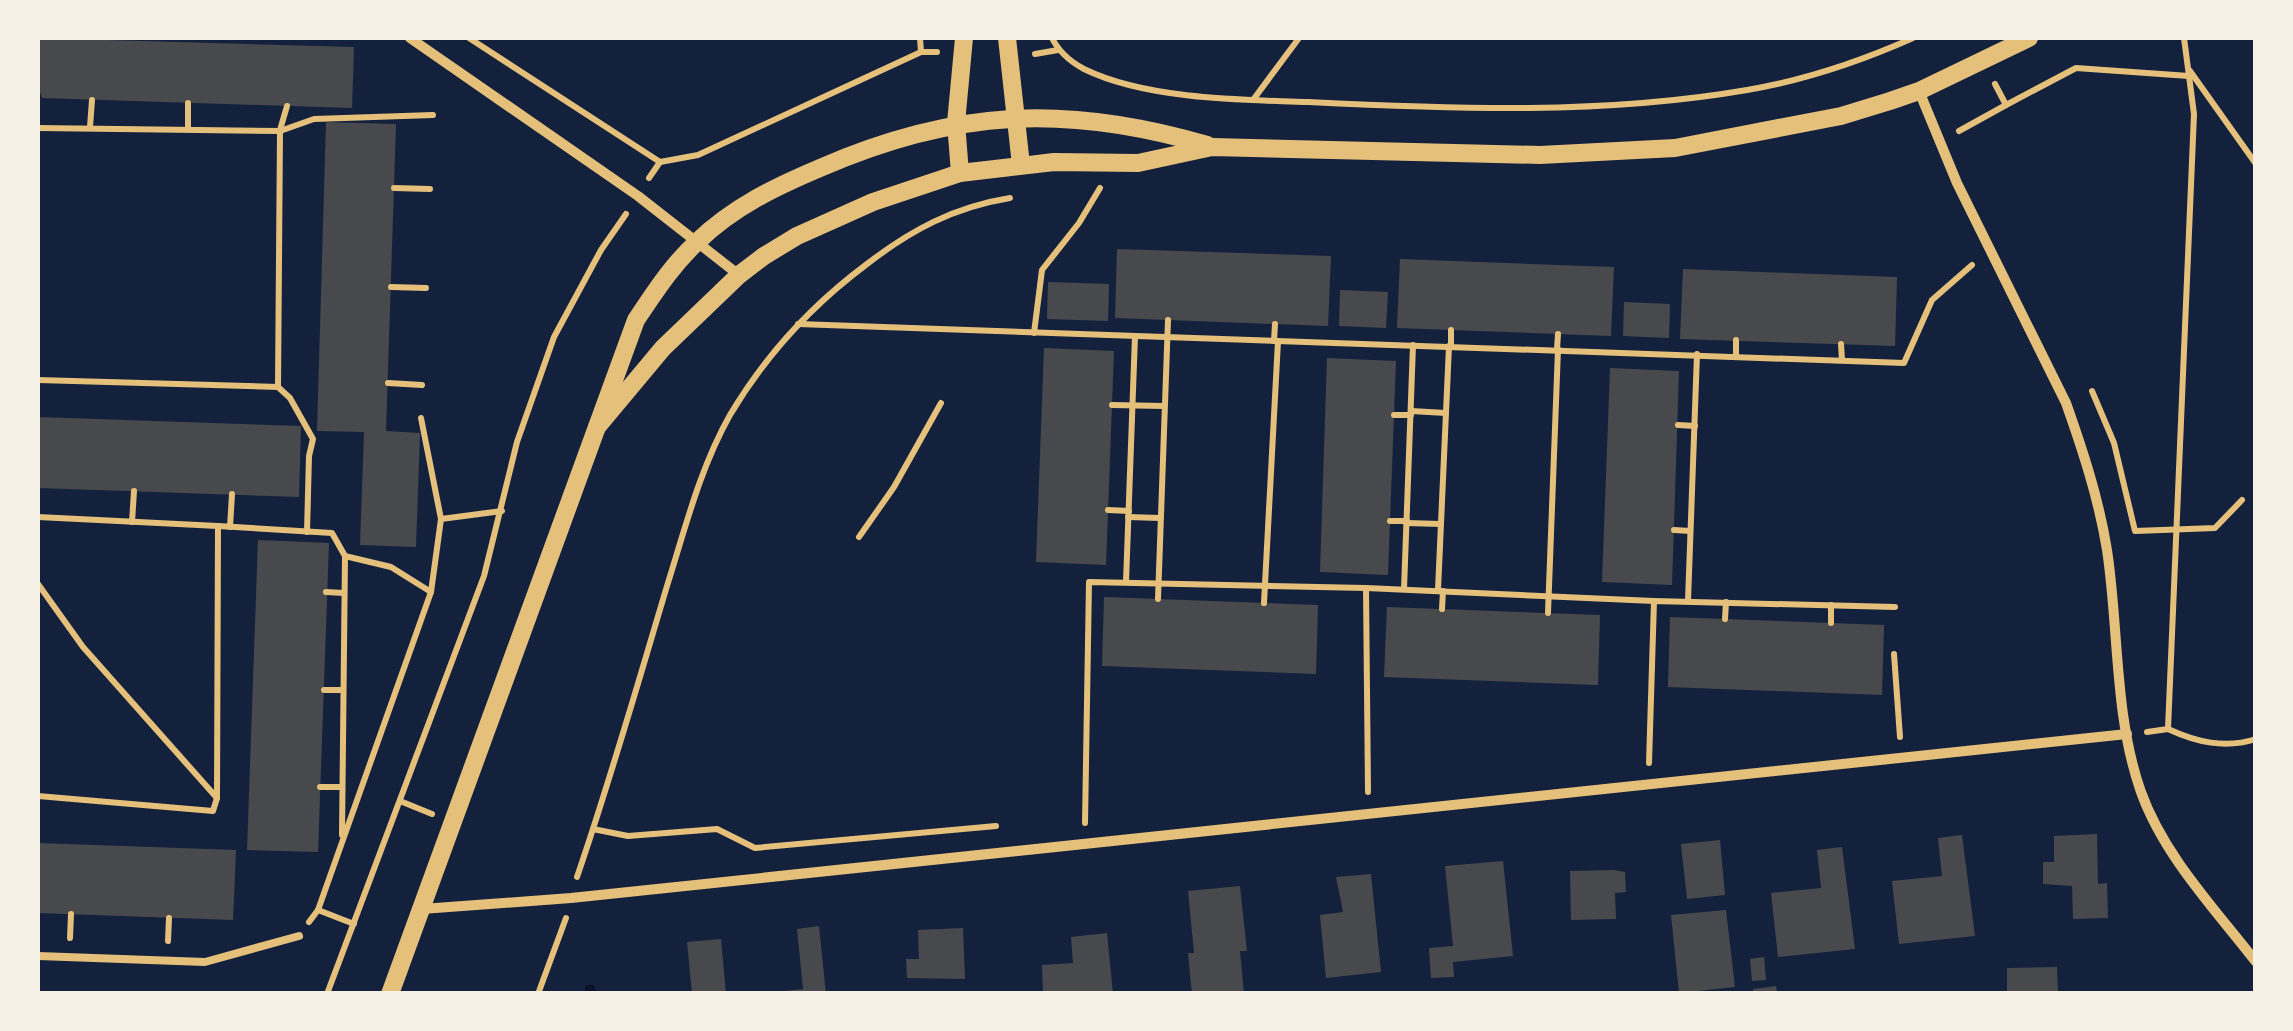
<svg xmlns="http://www.w3.org/2000/svg" width="2293" height="1031" font-family="'Asap Condensed',sans-serif">
  <style>
    .lines { fill: none; stroke-linecap: round; stroke-linejoin: round }
    .stream { stroke: #0b132b; stroke-width: 11 }
    .building { fill: #48494c }
    .path { stroke: #e5c07b; stroke-width: 6 }
    .service { stroke: #e5c07b; stroke-width: 8 }
    .minor { stroke: #e5c07b; stroke-width: 10 }
    .tertiary { stroke: #e5c07b; stroke-width: 18 }
  </style>
  <rect width="100%" height="100%" fill="#14213d"/>
  <g class="lines">
    <!-- stream -->
    <path class="stream" d="M590,994v-4"/>
  </g>
  <!-- building -->
  <g class="building">
    <path d="M38,38l316,9 -2,61 -310,-10 -4,-12z"/>
    <path d="M326,122l70,2 -10,307 34,2 -4,114 -56,-2 4,-113 -47,-1z"/>
    <path d="M1117,249l214,7 -3,70 -213,-8z"/>
    <path d="M1400,259l214,8 -3,69 -214,-8z"/>
    <path d="M1683,269l214,8 -2,69 -215,-7z"/>
    <path d="M1048,282l61,2 -1,37 -61,-2z"/>
    <path d="M1340,290l48,2 -2,36 -47,-2z"/>
    <path d="M1624,302l46,2 -1,34 -46,-2z"/>
    <path d="M1044,348l70,3 -8,214 -70,-3z"/>
    <path d="M1327,358l69,3 -8,214 -68,-3z"/>
    <path d="M1610,368l69,3 -7,214 -70,-3z"/>
    <path d="M38,417l263,9 -2,71 -261,-9z"/>
    <path d="M258,540l71,3 -11,309 -71,-2z"/>
    <path d="M1104,597l214,8 -2,69 -214,-8z"/>
    <path d="M1387,607l213,8 -2,70 -214,-8z"/>
    <path d="M1670,617l214,8 -2,70 -214,-8z"/>
    <path d="M2097,834l1,50 9,-1 1,35 -35,1 -1,-33 -29,-2v-22h11v-26z"/>
    <path d="M1962,835l13,101 -76,8 -7,-63 50,-5 -4,-38z"/>
    <path d="M1720,840l5,55 -38,4 -6,-55z"/>
    <path d="M38,843l198,7 -3,70 -195,-7z"/>
    <path d="M1842,847l13,102 -77,8 -7,-64 50,-5 -4,-38z"/>
    <path d="M1503,861l10,95 -60,6 1,15 -23,1 -2,-30 24,-2 -8,-80z"/>
    <path d="M1614,870l11,2 1,20 -11,1 1,26 -45,1 -1,-49z"/>
    <path d="M1371,874l10,98 -55,6 -6,-63 23,-3 -7,-35z"/>
    <path d="M1240,886l7,65h-7l4,43h-52l-4,-41h6l-6,-62z"/>
    <path d="M1726,910l9,77 -56,6 -8,-78z"/>
    <path d="M819,926l7,68h-42v-3l19,-2 -6,-60z"/>
    <path d="M963,928l2,51 -58,-1 -1,-19h13l-1,-29z"/>
    <path d="M1107,933l6,61h-70l-1,-29 31,-2 -2,-26z"/>
    <path d="M721,939l5,55h-34l-5,-52z"/>
    <path d="M1764,957l2,23 -14,1 -2,-22z"/>
    <path d="M2057,967l1,26 -51,1v-26z"/>
    <path d="M1776,986l1,8h-23l-1,-5z"/>
  </g>
  <g class="lines">
    <!-- path -->
    <g class="path">
      <path d="M469,38l191,124 38,-7 223,-103h16"/>
      <path d="M920,38l1,14"/>
      <path d="M1052,38c7,14 17,23 32,31 61,30 156,31 224,33 145,7 295,13 439,-12 59,-10 112,-28 166,-52"/>
      <path d="M1035,54l23,-4"/>
      <path d="M2190,71l66,93"/>
      <path d="M1253,100l46,-62"/>
      <path d="M2006,105l70,-37 113,8"/>
      <path d="M90,127l2,-27"/>
      <path d="M38,128l242,3 -2,256 -240,-7"/>
      <path d="M188,129v-26"/>
      <path d="M280,130l7,-24"/>
      <path d="M280,131l34,-12 119,-4"/>
      <path d="M1959,131l47,-26 -11,-21"/>
      <path d="M649,178l11,-16"/>
      <path d="M394,188l36,1"/>
      <path d="M391,287l35,1"/>
      <path d="M798,324l1106,39 28,-63 40,-35"/>
      <path d="M1034,333l8,-63 37,-47 21,-35"/>
      <path d="M1274,341l1,-17"/>
      <path d="M1841,344l1,16"/>
      <path d="M1451,346v-16"/>
      <path d="M1557,349l1,-15"/>
      <path d="M1736,355v-15"/>
      <path d="M388,383l34,2"/>
      <path d="M278,387l12,11 23,41 -4,17 -2,76"/>
      <path d="M2092,391l22,52 21,88 80,-3 27,-28"/>
      <path d="M1112,405l52,1"/>
      <path d="M1411,411l35,2"/>
      <path d="M1394,415h17"/>
      <path d="M1678,425l17,1"/>
      <path d="M1108,510l21,1"/>
      <path d="M38,517l180,9 -1,272"/>
      <path d="M1128,517l32,1"/>
      <path d="M441,519l61,-8"/>
      <path d="M1390,521h17"/>
      <path d="M132,522l2,-31"/>
      <path d="M1406,523l35,1"/>
      <path d="M218,526l114,7 13,23"/>
      <path d="M230,527l2,-33"/>
      <path d="M1674,530l16,1"/>
      <path d="M859,537l35,-50 47,-84"/>
      <path d="M1126,582l9,-246"/>
      <path d="M38,584l45,63 134,151 -4,13 -175,-15"/>
      <path d="M1366,588l288,13"/>
      <path d="M1404,589l9,-244"/>
      <path d="M1438,590l11,-244"/>
      <path d="M326,592l18,1"/>
      <path d="M1158,599l10,-279"/>
      <path d="M1688,601l9,-247"/>
      <path d="M1264,603l14,-262"/>
      <path d="M1442,609l1,-18"/>
      <path d="M1548,613l10,-264"/>
      <path d="M1725,619l1,-17"/>
      <path d="M1831,623v-18"/>
      <path d="M1894,654l6,83"/>
      <path d="M324,690h18"/>
      <path d="M2168,729c28,13 57,20 88,10"/>
      <path d="M2147,732l21,-3 26,-615 -10,-76"/>
      <path d="M1649,763l5,-162 241,6"/>
      <path d="M320,787h21"/>
      <path d="M400,801l32,13"/>
      <path d="M1085,823l4,-241 277,6 2,204"/>
      <path d="M593,829l35,7 89,-7 38,19 241,-22"/>
      <path d="M342,835l3,-279 46,11 40,25"/>
      <path d="M577,877c33,-96 61,-194 90,-291 18,-57 33,-118 63,-171 35,-59 82,-110 137,-151 44,-34 87,-57 143,-66"/>
      <path d="M318,910l36,14"/>
      <path d="M309,922l9,-12 113,-318 10,-73 -20,-101"/>
      <path d="M70,938l1,-24"/>
      <path d="M168,941l1,-23"/>
      <path d="M327,994l157,-418 33,-134 37,-105 47,-87 25,-36"/>
      <path d="M538,994l28,-76"/>
    </g>
    <!-- service -->
    <path class="service" d="M38,956l167,6 94,-26"/>
    <!-- minor -->
    <g class="minor">
      <path d="M410,38l228,158 101,79"/>
      <path d="M1919,91l38,92 109,220c17,48 33,97 41,147 12,79 7,166 34,242 23,64 74,117 115,170"/>
      <path d="M422,909l149,-11 1556,-164"/>
    </g>
    <!-- tertiary -->
    <g class="tertiary">
      <path d="M1007,38l14,127"/>
      <path d="M960,173l-4,-50 8,-85"/>
      <path d="M597,427l66,-79 76,-73 25,-19 33,-20 76,-34 87,-29 94,-11 84,1 74,-16 328,8 135,-7 166,-32 49,-15 29,-10 110,-53"/>
      <path d="M390,994l246,-674c19,-28 36,-55 61,-78 36,-35 78,-55 123,-74 135,-59 246,-64 387,-23"/>
    </g>
  </g>
  <!-- border -->
  <rect width="2293" height="1031" fill="none" stroke="#f6f1e7" stroke-width="80"/>
</svg>
